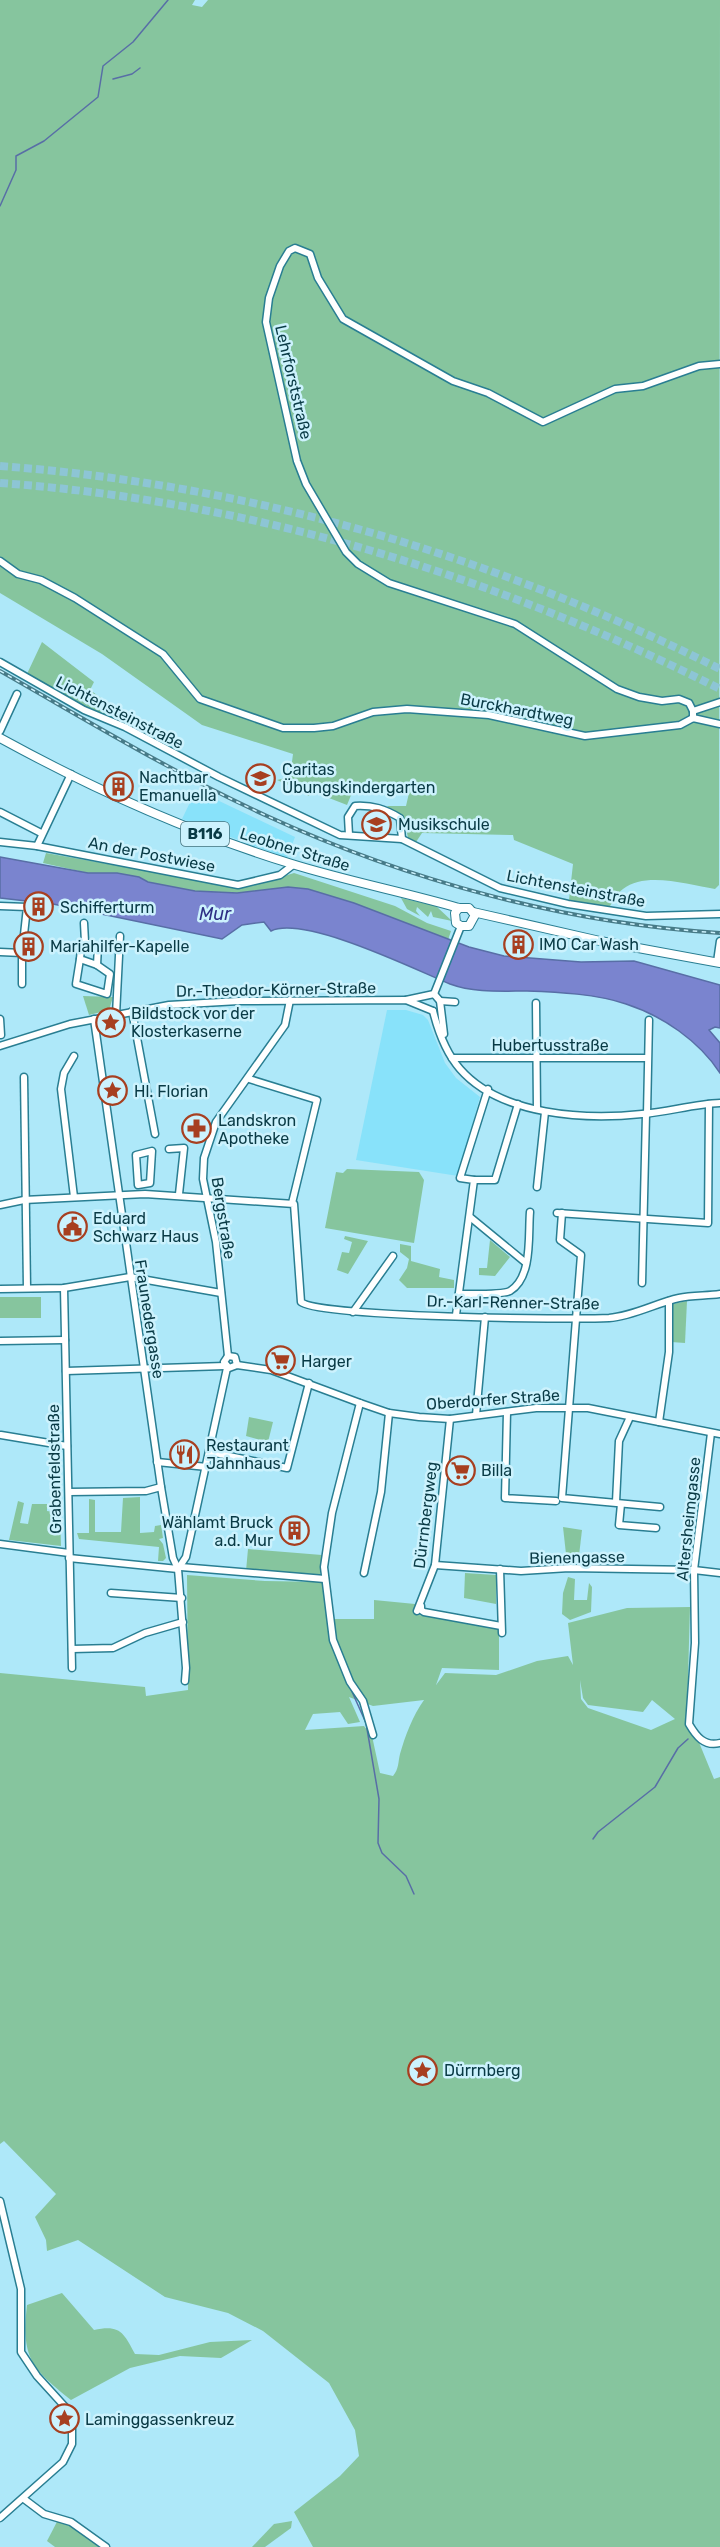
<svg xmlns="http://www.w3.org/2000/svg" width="720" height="2547" font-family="Rubik,sans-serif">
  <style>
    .built { fill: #88e2fa }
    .green { fill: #86c59e; fill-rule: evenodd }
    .water { fill: #7a84cf; stroke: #586ea6; stroke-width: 1.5 }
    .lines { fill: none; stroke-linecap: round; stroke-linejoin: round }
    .stream { stroke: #586ea6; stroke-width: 1.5 }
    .highway-tunnel { stroke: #8dc5d5; stroke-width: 8; stroke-dasharray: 8 4; stroke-linecap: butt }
    .minor-casing { stroke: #297e92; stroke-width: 9 }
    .major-casing { stroke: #297e92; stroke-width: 10 }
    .minor { stroke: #fff; stroke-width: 6 }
    .major { stroke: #fff; stroke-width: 8 }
    .rail-casing { stroke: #477b88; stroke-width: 4 }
    .rail { stroke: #ccf2fd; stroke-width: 1.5; stroke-dasharray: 4.5; stroke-linecap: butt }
    .labels { text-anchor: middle; stroke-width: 5; stroke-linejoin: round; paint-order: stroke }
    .shield { fill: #ccf2fd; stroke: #44717c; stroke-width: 1.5 }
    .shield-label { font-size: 15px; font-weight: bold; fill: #093a45 }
    .street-label { font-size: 16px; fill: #093a45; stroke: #ccf2fd }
    .poi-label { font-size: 16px; fill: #093a45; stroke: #ccf2fd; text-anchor: start }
    .water-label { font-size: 18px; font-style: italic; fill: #2e2e85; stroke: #ccf2fd }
  </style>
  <rect width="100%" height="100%" fill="#aee8f9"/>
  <!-- built -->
  <g class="built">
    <path d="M196,790l99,47 -8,21 -105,-39z"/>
    <path d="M387,1010h19l17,5 5,5 17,43 11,15 24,19 -22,79 -102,-16z"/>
  </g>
  <!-- green -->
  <g class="green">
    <path d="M0,0h195l-3,5 10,2 6,-7h512l-1,885 -4,4c-26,-4 -69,-18 -92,0 -6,4 -10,12 -14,19l-40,-8 4,-36 -59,-24 -1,-5 -91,-2 -6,9 -8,-4 -3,-15 -18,-17h19l3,-13 -55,-5 -7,17 -36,-14 -2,5 -7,-3v-2l-25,-11 13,-3 3,-23 -91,-29 -100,-71 -102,-61z"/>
    <path d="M42,642l52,40 -4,8 25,18 -4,10 -26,-10 -59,-32z"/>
    <path d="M46,853l191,34 15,-1 42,-13 101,33 32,17 24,8 -3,9 -94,-37 -46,-14 -20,-2 -51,6 -42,-2 -47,-9 -9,-5 -22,-4h-29l-45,-10z"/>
    <path d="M401,898l35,8 16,15 -19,-4 -2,-6 -3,6 -11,-10 -1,4 4,5 -13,-7z"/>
    <path d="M83,996l30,1 -4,13 -20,5z"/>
    <path d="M347,1169l72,3 5,8 -10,63 -89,-15 11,-56 7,1z"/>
    <path d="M345,1236l23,5 -20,33 -11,-4 5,-18 7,1 3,-11 -8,-3z"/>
    <path d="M490,1240l20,17 -15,19 -16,-1v-7h8z"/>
    <path d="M400,1244l11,2v15l29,8 -1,8 15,3v8h-47l-8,-8 8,-12 2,-9 -9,-7z"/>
    <rect x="0" y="1297" width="41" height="21"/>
    <path d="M687,1301l-2,42 -14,-1 2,-38z"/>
    <path d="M249,1417l24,5 -5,20 -22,-6z"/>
    <path d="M140,1497v36l14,-1 1,-6 6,-1 2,13 -4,1 4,5 3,14 -3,3h-5l1,-14 -80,-8 -2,-6h12v-34l6,1v32h26l2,-34z"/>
    <path d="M18,1501l6,2 -4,20 8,1 4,-20h15v7l13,2 1,33 -52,-6z"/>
    <path d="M563,1527l19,3 -4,34 -11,-1z"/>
    <path d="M248,1549l74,6 -2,21 -74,-5z"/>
    <path d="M465,1573l31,2v29l-32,-6z"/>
    <path d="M187,1575l78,6 59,1 7,37h43v-19l41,4 4,11 80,13v42l-57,-2 -6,17 9,-12 51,2 41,-14 31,-5 5,9 -5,-42 59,-15 63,-1 -3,106 27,66 6,-2v770h-407l-19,-35 46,-36 19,-20 -4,-26 -26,-47 -66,-52 -35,-18 -63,-16 -87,-57 -31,11 -1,-11 -11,-23 21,-23 -52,-53 -4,3v-471l145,14 1,9 42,-6zM580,1680l3,18 5,7 55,7 9,-12 23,19 -24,11 -63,-22 -7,-9zM349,1697l24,9 51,-6c-11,15 -19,36 -24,54 -2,8 -1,15 -7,22l-13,-3 -8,-37 -8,-10 -59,4 8,-16 27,-2 8,12 12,-2z"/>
    <path d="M568,1577l7,2 -1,21h13l2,-17 3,4 -1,25 -21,8 -8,-6 1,-21z"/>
    <path d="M62,2293l32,37c26,-6 30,3 41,24l24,1 51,-13 42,-2 -31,18 -41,-2 -50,12 -59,32c-40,-32 -50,-43 -44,-95z"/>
    <path d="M60,2516l17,6 32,25h-54l-8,-6z"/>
    <path d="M292,2521l-1,7 -26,19h-13l22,-23z"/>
  </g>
  <!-- water -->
  <path class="water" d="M0,857l88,16h29l22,4 9,5 47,9 42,2 51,-6 20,2 46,14 115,44 35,9 77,6 53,-1 86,24v43l-5,-1 -6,3 11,13v30c-21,-32 -57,-57 -94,-69 -29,-10 -68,-12 -99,-13 -25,0 -53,2 -77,-7 -36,-15 -146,-69 -179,-53l-7,-9 -22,3 -20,14 -169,-35 -53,-6z"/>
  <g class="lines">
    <!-- stream -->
    <g class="stream">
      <path d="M113,79l19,-5 8,-6"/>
      <path d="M0,206l16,-36v-14l28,-15 54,-44 5,-31 30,-24 35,-42"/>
      <path d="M349,1685l17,38 13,76 -1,44 4,10 24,23 8,18"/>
      <path d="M593,1839l5,-7 57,-45 23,-39 10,-9"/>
    </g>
    <!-- highway-tunnel -->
    <g class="highway-tunnel">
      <path d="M0,466c252,19 494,90 720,203"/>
      <path d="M0,483c252,18 495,93 720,206"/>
    </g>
    <defs>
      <g id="minor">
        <path d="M0,561l18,13 23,6 34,18 88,56 37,45 83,29h31l19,-2 40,-14 34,-3 82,6 96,21 95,-11 13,-7 27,6"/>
        <path d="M0,662l84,48 41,17 94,50 121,58 62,4 98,49 68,16 78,12 74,-2"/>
        <path d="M693,711l27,-9"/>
        <path d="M693,718v-7l-4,-8 -10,-4 -17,2 -23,-4 -22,-8 -102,-65 -126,-41 -31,-19 -12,-12 -40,-68 -9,-23 -31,-139 3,-24 11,-32 9,-15 6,-3 15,6 8,24 25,41 110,62 35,12 55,29 72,-33 28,-3 56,-20 21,-2"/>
        <path d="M0,731l17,-37"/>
        <path d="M0,812l41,21"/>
        <path d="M349,835l-1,-18 7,-11c18,-1 30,3 45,12l2,21"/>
        <path d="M0,842l37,4 201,39 42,-10 13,-10"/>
        <path d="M37,846l34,-72"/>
        <path d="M0,906l27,1 -5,46v31"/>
        <path d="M78,946l3,2 -1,11 17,6 1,-19 -13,-4 -1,-19"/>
        <path d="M0,952l22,1"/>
        <path d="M80,959l-4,25 31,10 3,-20 -13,-9"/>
        <path d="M717,962l3,-21"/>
        <path d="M434,994l27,-68"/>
        <path d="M434,994l6,7 4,33"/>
        <path d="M406,1000l28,-6"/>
        <path d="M440,1001l15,1"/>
        <path d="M536,1003l1,106"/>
        <path d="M132,1011l23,123"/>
        <path d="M433,1011c5,20 14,43 27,58 41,47 126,51 182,45 26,-2 52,-10 78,-11"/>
        <path d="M116,1015l4,-79"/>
        <path d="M0,1019l1,16"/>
        <path d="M94,1019l67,468 12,71 5,11 8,99 -1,13"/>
        <path d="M0,1046l70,-22 99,-19 70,-4 167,-1 27,11"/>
        <path d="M74,1056l-10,17 -3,16 13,108"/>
        <path d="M452,1058h195"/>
        <path d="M24,1077l3,211"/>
        <path d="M249,1079l68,21 -25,103"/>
        <path d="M647,1114l2,-94"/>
        <path d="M169,1149l15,-1 -5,46"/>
        <path d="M152,1151l-2,32 -12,2 -2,-30z"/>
        <path d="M474,1180h21l23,-76"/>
        <path d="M537,1187l8,-75"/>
        <path d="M0,1205l24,-5 121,-6 149,10 7,98c17,15 271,18 308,16 25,-2 47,-15 70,-20 13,-3 28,-2 41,-4"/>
        <path d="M557,1213l151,10 1,-119"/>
        <path d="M562,1213l-2,27 21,15 -19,243 98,9"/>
        <path d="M470,1217l56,46"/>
        <path d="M642,1283l4,-169"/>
        <path d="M64,1288l8,380"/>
        <path d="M0,1289l64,-1 66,-11 91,16"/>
        <path d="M459,1294c11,0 42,1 51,-3 23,-14 18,-56 20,-79"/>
        <path d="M353,1312l40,-56"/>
        <path d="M456,1315l18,-135 -14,-2 28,-89"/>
        <path d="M0,1341l65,-1"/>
        <path d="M228,1356l-4,6 5,6 8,-3 34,5 89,33 29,10 30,4 31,2 86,-11h52l132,26"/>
        <path d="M228,1356l-12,-114 -13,-63 1,-21 12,-36 69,-97 5,-25"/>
        <path d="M228,1356l7,1 2,8"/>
        <path d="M66,1371l159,-5"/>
        <path d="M360,1403l-28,110 -8,54 9,73 17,42 13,19 10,34"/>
        <path d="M507,1412l-2,86 51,3"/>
        <path d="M476,1415l9,-98"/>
        <path d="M659,1422l10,-70v-51"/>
        <path d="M711,1433l-17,137 1,73 -6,81c7,12 15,23 31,19"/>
        <path d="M1,1435l66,11"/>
        <path d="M210,1452l77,16 22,-85"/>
        <path d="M157,1462l50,5"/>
        <path d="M69,1492l77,-1 15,-4"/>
        <path d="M616,1502l3,-61 11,-24"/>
        <path d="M621,1504l-2,21 37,3"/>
        <path d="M0,1544l69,9"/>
        <path d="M69,1558l109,11"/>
        <path d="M435,1565l86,6 48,-3 125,2 26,3"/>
        <path d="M181,1567l144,12"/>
        <path d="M178,1569l8,-12 41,-189"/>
        <path d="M500,1569l2,64"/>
        <path d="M364,1573l17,-81 8,-79"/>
        <path d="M111,1593l71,5"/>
        <path d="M421,1606v4l3,2 77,14"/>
        <path d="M417,1611l18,-46 15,-146"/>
        <path d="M72,1649l41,-1 32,-15 38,-11"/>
        <path d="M0,2201l21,88v63l16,24 30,33 5,19v16l-9,18 -63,56"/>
        <path d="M24,2499l20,15 27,8 35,25"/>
      </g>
      <g id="major">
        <path d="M0,738c93,51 191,95 292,126 55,17 112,28 167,44h10l6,7 -6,11h-8l-5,-3 -1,-10 4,-5"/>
        <path d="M473,912l127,29 120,22"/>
      </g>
    </defs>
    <!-- minor casing -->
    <use href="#minor" class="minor-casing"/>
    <!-- major casing -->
    <use href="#major" class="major-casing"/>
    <!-- minor -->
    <use href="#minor" class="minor"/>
    <!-- major -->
    <use href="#major" class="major"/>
    <defs>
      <path id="rail" d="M0,671c88,50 175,103 267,145 142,65 297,107 453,117"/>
    </defs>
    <!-- rail casing -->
    <use href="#rail" class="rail-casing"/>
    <!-- rail -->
    <use href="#rail" class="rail"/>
  </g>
  <!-- icons -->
  <defs>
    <symbol id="school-ring" viewBox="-11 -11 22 22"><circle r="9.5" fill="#ccf2fd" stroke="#a73f20" stroke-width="1.5"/><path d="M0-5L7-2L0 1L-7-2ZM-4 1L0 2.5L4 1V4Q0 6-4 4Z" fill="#a73f20"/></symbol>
    <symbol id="building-ring" viewBox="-11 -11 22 22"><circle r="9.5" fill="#ccf2fd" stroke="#a73f20" stroke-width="1.5"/><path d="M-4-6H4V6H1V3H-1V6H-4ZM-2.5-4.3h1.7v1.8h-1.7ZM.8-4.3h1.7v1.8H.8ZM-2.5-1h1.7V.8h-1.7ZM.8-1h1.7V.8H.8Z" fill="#a73f20"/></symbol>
    <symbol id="sight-ring" viewBox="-11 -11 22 22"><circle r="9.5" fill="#ccf2fd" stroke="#a73f20" stroke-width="1.5"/><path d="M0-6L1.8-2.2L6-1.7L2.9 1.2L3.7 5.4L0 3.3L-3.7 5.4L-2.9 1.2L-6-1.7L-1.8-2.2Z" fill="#a73f20"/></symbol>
    <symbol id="pharmacy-ring" viewBox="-11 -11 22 22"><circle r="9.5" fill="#ccf2fd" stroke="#a73f20" stroke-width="1.5"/><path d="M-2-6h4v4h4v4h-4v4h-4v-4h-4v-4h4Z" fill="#a73f20"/></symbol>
    <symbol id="civic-ring" viewBox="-11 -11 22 22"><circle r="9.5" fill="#ccf2fd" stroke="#a73f20" stroke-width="1.5"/><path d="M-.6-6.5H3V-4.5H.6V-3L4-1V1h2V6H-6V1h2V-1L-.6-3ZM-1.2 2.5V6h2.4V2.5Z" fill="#a73f20"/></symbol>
    <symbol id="supermarket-ring" viewBox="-11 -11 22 22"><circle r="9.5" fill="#ccf2fd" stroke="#a73f20" stroke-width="1.5"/><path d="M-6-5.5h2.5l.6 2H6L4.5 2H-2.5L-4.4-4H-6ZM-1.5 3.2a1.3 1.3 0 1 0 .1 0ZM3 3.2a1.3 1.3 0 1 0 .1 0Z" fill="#a73f20"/></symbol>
    <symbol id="restaurant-ring" viewBox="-11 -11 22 22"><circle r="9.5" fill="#ccf2fd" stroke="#a73f20" stroke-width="1.5"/><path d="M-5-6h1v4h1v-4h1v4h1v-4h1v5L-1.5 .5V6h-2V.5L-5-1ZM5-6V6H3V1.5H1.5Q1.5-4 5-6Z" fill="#a73f20"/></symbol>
  </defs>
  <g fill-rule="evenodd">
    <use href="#school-ring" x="244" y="762" width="33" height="33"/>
    <use href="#building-ring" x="102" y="770" width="33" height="33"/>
    <use href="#school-ring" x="360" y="808" width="33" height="33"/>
    <use href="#building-ring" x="22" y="890" width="33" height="33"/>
    <use href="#building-ring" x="502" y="928" width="33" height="33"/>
    <use href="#building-ring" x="12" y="930" width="33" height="33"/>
    <use href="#sight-ring" x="94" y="1006" width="33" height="33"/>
    <use href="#sight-ring" x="96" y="1074" width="33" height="33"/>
    <use href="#pharmacy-ring" x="180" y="1112" width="33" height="33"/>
    <use href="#civic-ring" x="56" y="1210" width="33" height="33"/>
    <use href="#supermarket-ring" x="264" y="1344" width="33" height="33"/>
    <use href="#restaurant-ring" x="168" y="1438" width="33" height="33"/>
    <use href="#supermarket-ring" x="444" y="1454" width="33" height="33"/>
    <use href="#building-ring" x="278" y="1514" width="33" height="33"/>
    <use href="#sight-ring" x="406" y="2054" width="33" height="33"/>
    <use href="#sight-ring" x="48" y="2402" width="33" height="33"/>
  </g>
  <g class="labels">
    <!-- shield labels -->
    <rect class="shield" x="181" y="822" width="48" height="24" rx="4.5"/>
    <g class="shield-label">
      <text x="205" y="839">B116</text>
    </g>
    <!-- street labels -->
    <g class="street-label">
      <text transform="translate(294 382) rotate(77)" y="6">Lehrforststraße</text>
      <text transform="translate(517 709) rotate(11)" y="6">Burckhardtweg</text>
      <text transform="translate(120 712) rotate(27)" y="6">Lichtensteinstraße</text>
      <text transform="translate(295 849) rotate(17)" y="6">Leobner Straße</text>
      <text transform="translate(152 854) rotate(11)" y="6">An der Postwiese</text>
      <text transform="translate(576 888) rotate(11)" y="6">Lichtensteinstraße</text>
      <text transform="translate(276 989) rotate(-1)" y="6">Dr.-Theodor-Körner-Straße</text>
      <text x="550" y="1051">Hubertusstraße</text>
      <text transform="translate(224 1218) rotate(81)" y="6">Bergstraße</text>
      <text transform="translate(513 1302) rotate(1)" y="6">Dr.-Karl-Renner-Straße</text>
      <text transform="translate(150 1319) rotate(81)" y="6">Fraunedergasse</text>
      <text transform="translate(493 1399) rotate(-4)" y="6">Oberdorfer Straße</text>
      <text transform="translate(54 1469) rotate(-91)" y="6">Grabenfeldstraße</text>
      <text transform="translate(425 1515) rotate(-83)" y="6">Dürrnbergweg</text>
      <text transform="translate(688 1519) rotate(-84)" y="6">Altersheimgasse</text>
      <text transform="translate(577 1557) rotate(-1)" y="6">Bienengasse</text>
    </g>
    <!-- poi labels -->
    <g class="poi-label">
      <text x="282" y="775">Caritas<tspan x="282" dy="18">Übungskindergarten</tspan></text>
      <text x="139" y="783">Nachtbar<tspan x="139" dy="18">Emanuella</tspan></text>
      <text x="398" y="830">Musikschule</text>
      <text x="60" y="913">Schifferturm</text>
      <text x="539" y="950">IMO Car Wash</text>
      <text x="50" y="952">Mariahilfer-Kapelle</text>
      <text x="131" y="1019">Bildstock vor der<tspan x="131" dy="18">Klosterkaserne</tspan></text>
      <text x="134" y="1097">Hl. Florian</text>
      <text x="218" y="1126">Landskron<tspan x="218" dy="18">Apotheke</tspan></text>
      <text x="93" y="1224">Eduard<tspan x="93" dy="18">Schwarz Haus</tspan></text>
      <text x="301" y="1367">Harger</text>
      <text x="206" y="1451">Restaurant<tspan x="206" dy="18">Jahnhaus</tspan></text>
      <text x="481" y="1476">Billa</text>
      <text x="273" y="1528" text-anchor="end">Wählamt Bruck<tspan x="273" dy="18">a.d. Mur</tspan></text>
      <text x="444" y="2076">Dürrnberg</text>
      <text x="85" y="2425">Laminggassenkreuz</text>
    </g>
    <!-- water labels -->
    <g class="water-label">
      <text x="215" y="920">Mur</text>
    </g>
  </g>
</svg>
